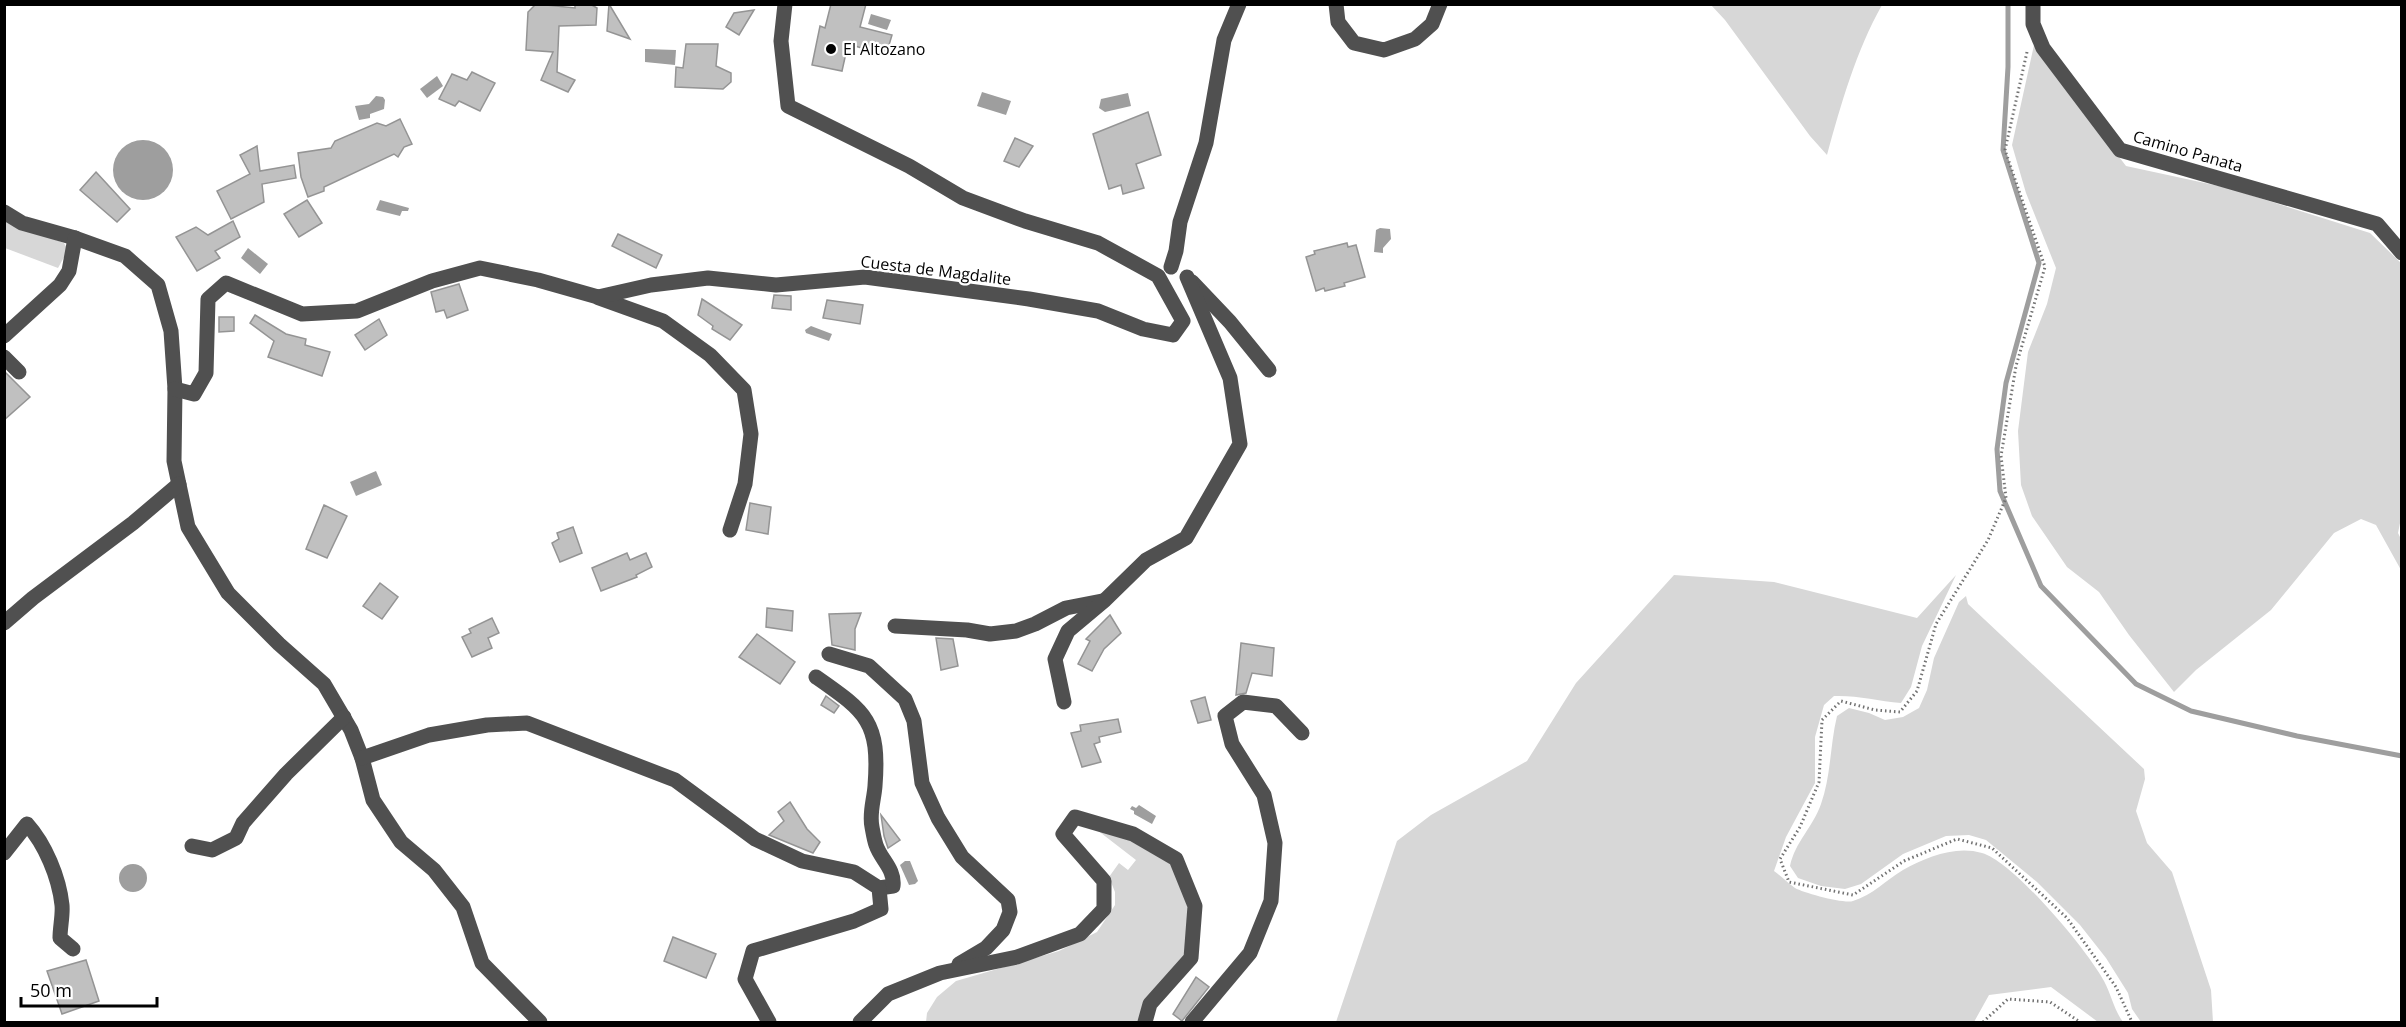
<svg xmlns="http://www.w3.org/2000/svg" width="2406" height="1027" font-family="'Open Sans',sans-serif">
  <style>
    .green { fill: #d7d7d7 }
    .water { fill: #9e9e9e }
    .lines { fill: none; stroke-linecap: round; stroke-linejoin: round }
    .stream { stroke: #9e9e9e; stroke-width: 5 }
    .building { fill: #c0c0c0; stroke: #949494; stroke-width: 1.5 }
    .path { stroke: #727272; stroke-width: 3; stroke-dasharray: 1.5 3; stroke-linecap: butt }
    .minor { stroke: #505050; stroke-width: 15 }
    .poi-dot { fill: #000; stroke: #fff; stroke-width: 2 }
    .labels { text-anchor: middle; stroke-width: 4.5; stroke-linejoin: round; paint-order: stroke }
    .poi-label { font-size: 16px; fill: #000; stroke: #fff; text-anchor: start }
    .street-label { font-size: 16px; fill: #000; stroke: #fff }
  </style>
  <rect width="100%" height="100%" fill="#fff"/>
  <!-- green -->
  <g class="green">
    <path d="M1711,5h171c-26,46 -41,99 -55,150l-17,-19 -85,-116z"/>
    <path d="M2034,45l92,121 102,22 142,45 31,30 1,250 -4,20 3,6v31l-25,-45 -15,-6 -27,14 -63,77 -75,60 -22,22 -45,-57 -30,-43 -32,-25 -35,-51 -11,-31 -3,-54 10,-79 19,-48 9,-36 -30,-75 -14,-48z"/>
    <path d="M4,221l60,22 4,7 -10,18 -53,-20z"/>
    <path d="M1674,575l100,7 143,36 39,-43 -34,71 -11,41 -10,16c-23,-2 -45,-8 -67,-7l-10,9 -9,32v46l-29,54 -12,34c7,5 14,12 21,17 9,5 49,16 58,13 20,-6 33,-21 50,-31 23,-13 53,-25 79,-17 32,9 106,98 122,128 7,13 10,29 19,41h-25l-47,-35 -62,8 -15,27h-638l61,-181 34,-26 96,-54 49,-78z"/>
    <path d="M1966,596l2,8 176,165 1,10 -9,32 11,32 25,29 39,118 2,32h-72l-9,-13 -4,-16 -22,-35 -26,-33 -43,-43 -51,-42 -17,-5 -23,1 -43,18 -42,30 -16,5 -24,-3 -23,-8 -8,-12c5,-24 23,-39 31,-62 10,-28 9,-59 16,-88l12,-8 20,5 16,7 18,-3 16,-9 8,-18 7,-32 25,-56z"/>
    <path d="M1088,823l34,13 52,30 14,42 -2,47 -41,44 -7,23h-212l1,-9 10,-16 19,-16 103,-30 38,-19 18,-27v-13l-6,-15 10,-14 9,7 8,-10z"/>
  </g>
  <!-- water -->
  <g class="water">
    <path d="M871,14l20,6 -4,10 -19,-6z"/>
    <path d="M645,49l31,1 -1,15 -30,-3z"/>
    <path d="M437,76l6,10 -16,12 -7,-9z"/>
    <path d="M982,92l29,9 -5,14 -29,-9z"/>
    <path d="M1128,93l3,13 -26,6 -6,-4 2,-9z"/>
    <path d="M376,96l7,1 2,3 -1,9 -14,5v4l-11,2 -4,-14 14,-2z"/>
    <circle cx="143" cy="170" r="30"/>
    <path d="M380,200l29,8 -1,3h-6l-2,5 -24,-6z"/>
    <path d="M1380,228l10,1 1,10 -8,9v5l-9,-1 2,-22z"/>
    <path d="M248,248l20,16 -8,10 -19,-16z"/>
    <path d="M811,326l21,8 -3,7 -23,-8 -1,-3z"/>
    <path d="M376,471l6,14 -26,11 -6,-14z"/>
    <path d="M1139,805l17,11 -4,8 -18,-10v-3l-4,-2 2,-3 4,2z"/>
    <path d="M905,861h5l8,20 -3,3 -6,1 -9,-20z"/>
    <circle cx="133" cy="878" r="14"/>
  </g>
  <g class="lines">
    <!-- stream -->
    <path class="stream" d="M2008,4v63l-5,83 36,113 -33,120 -9,66 3,42 41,95 95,98 55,27 106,25 105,20"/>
  </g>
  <!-- building -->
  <g class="building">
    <path d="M536,4l39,4v-4h15l7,4 -1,17 -37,1 -2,46 18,8 -7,12 -27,-12 12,-28 -27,-2 2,-38z"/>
    <path d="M609,4l21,35 -23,-8z"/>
    <path d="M831,4h35l-6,23 32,8 -6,20 -38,-11 -6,27 -30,-6 8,-39 5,2z"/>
    <path d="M754,10l-15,25 -13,-8 8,-14z"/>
    <path d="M686,44h32l-2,22 15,7v9l-8,7 -48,-2 1,-20 7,1z"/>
    <path d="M472,72l23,11 -15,28 -21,-10 -4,5 -16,-7 13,-25 15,6z"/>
    <path d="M1148,112l13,43 -25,9 8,24 -21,6 -2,-9 -12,4 -16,-55z"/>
    <path d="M400,119l12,25 -8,3 -6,10 -4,-3 -70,33v4l-16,6 -7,-20 -3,-24 33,-5 4,-7 42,-18 9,3z"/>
    <path d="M1015,138l18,8 -14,21 -15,-6z"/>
    <path d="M257,146l3,25 34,-6 2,13 -34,6 2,18 -33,17 -14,-28 33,-17 -10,-19z"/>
    <path d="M96,172l34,37 -13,13 -37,-32z"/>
    <path d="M307,200l15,23 -23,14 -15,-23z"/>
    <path d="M233,221l7,16 -25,14 5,7 -23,13 -21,-34 20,-10 12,8z"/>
    <path d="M618,234l44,21 -6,13 -44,-22z"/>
    <path d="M1347,243l1,4 8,-2 9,32 -21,6 1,3 -20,5 -1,-3 -8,3 -10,-34 9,-3 -1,-3z"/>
    <path d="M459,284l9,26 -21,8 -3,-8 -8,2 -5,-20z"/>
    <path d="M774,295l17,1v14l-19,-2z"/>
    <path d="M702,299l40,26 -12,15 -18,-11 1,-3 -15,-11z"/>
    <path d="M827,300l36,5 -3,19 -37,-6z"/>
    <path d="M255,315l31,19 20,5 -1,6 25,7 -8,24 -54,-19 6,-16 -24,-18z"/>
    <path d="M219,317h15v14l-15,1z"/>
    <path d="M379,319l8,16 -22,15 -10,-15z"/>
    <path d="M4,371l26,26 -26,23z"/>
    <path d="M750,503l21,4 -3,27 -22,-4z"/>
    <path d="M324,505l23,11 -20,42 -21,-9z"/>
    <path d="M573,527l9,26 -22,9 -8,-19 7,-4 -2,-6z"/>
    <path d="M627,553l3,7 16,-7 6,14 -16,8 1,2 -36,14 -9,-23z"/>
    <path d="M380,583l18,14 -16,22 -19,-13z"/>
    <path d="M767,608l26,3 -1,20 -26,-4z"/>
    <path d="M861,613l-6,16v21l-23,-5 -3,-31z"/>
    <path d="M1110,615l11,18 -17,16 -12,22 -14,-7 12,-23 -4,-2z"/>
    <path d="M492,618l7,15 -11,5 4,10 -20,9 -10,-20 9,-4 -2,-4z"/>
    <path d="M757,634l38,28 -15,22 -41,-27z"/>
    <path d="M936,638l17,1 5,27 -17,4z"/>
    <path d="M1241,643l33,5 -2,28 -20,-3 -6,20 -10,2z"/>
    <path d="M826,696l13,10 -5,7 -13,-8z"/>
    <path d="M1205,697l6,23 -13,3 -7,-22z"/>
    <path d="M1118,719l3,13 -22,5 1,5 -6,2 7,18 -19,5 -11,-34 10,-2 -1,-6z"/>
    <path d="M790,802l17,27 13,13 -7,11 -44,-18 15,-14 -6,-9z"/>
    <path d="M881,815l19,25 -12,8 -4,-12z"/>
    <path d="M673,937l43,17 -10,24 -42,-17z"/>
    <path d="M86,960l13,41 -37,13 -15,-43z"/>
    <path d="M1196,977l13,10 -27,34 -9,-7z"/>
  </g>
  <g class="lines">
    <!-- path -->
    <g class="path">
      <path d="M2027,52l-22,98 40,117 -29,99 -15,90 5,42 -18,42 -52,84 -19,67 -17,21 -25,-2 -34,-9 -19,19 -3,62 -19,45 -20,32 9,23 64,13 51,-34 53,-22 35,9 75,70 49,69 16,35"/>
      <path d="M1983,1022l25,-23 42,3 30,20"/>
    </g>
    <!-- minor -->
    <g class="minor">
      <path d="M1336,4l2,18 16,21 30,7 31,-11 17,-15 8,-20"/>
      <path d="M2033,4v20l10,24 77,102 257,74 25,29"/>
      <path d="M4,212l18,11 53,15 50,18 33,29 13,46 4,58 -1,72 14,66 40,66 51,51 45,40 27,46 11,28 11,42 28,42 33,28 29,37 19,56 58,59"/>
      <path d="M1171,267l5,-16 4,-29 26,-79 18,-103 15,-36"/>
      <path d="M1192,282l38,40 39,48"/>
      <path d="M599,298l64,23 47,34 34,35 7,44 -6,50 -15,46"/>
      <path d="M4,336l56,-51 9,-14 6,-33"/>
      <path d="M4,357l15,15"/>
      <path d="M175,389l19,5 12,-21 2,-74 18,-16 76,31 55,-3 75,-30 48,-13 58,12 60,17 53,-12 57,-7 68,7 89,-8 164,22 69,12 45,18 30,6 10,-14 -25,-45 -60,-33 -73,-22 -62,-23 -54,-32 -121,-60 -7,-65 4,-37"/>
      <path d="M4,623l29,-25 100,-75 46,-39"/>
      <path d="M895,626l72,4 23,4 26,-3 19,-7 31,-16 36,-7"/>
      <path d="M829,654l40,12 36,33 9,22 8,62 16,35 24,39 46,43 2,12 -7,18 -17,18 -27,16"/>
      <path d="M816,677c50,35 64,44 59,109 -1,14 -6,27 -3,41 1,5 2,12 4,18 5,15 19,24 17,41l-14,2"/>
      <path d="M1064,702l-9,-43 13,-28 37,-31 41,-40 40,-22 54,-94 -10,-66 -43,-101"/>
      <path d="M362,758l67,-23 58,-10 40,-2 148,57 80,59 47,22 52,11 25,16 2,21 -27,12 -101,30 -8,28 24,43"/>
      <path d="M192,846l20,4 24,-12 7,-15 43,-49 58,-57"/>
      <path d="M4,853l23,-29c18,20 32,53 35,81 1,10 -2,22 -2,33l13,11"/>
      <path d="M860,1022l28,-28 52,-21 77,-16 63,-23 24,-25v-28l-41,-47 12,-17 58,17 43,25 19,47 -4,52 -41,46 -5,18"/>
      <path d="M1192,1022l58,-69 21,-52 4,-58 -11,-48 -32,-51 -7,-28 18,-14 33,4 26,27"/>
    </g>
  </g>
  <!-- markers -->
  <circle class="poi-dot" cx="831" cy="49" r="6"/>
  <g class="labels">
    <!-- poi labels -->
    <g class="poi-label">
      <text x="843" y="55">El Altozano</text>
    </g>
    <!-- street labels -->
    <g class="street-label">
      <text transform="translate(2188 151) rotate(16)" y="6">Camino Panata</text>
      <text transform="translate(936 270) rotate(7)" y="6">Cuesta de Magdalite</text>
    </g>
  </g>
  <!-- border -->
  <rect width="2406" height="1027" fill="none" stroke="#000000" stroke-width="12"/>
  <!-- scale -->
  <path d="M21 997v9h136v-9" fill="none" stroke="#000000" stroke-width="3"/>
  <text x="30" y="997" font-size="18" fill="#000000" stroke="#ffffff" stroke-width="4.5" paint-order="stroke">50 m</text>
</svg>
